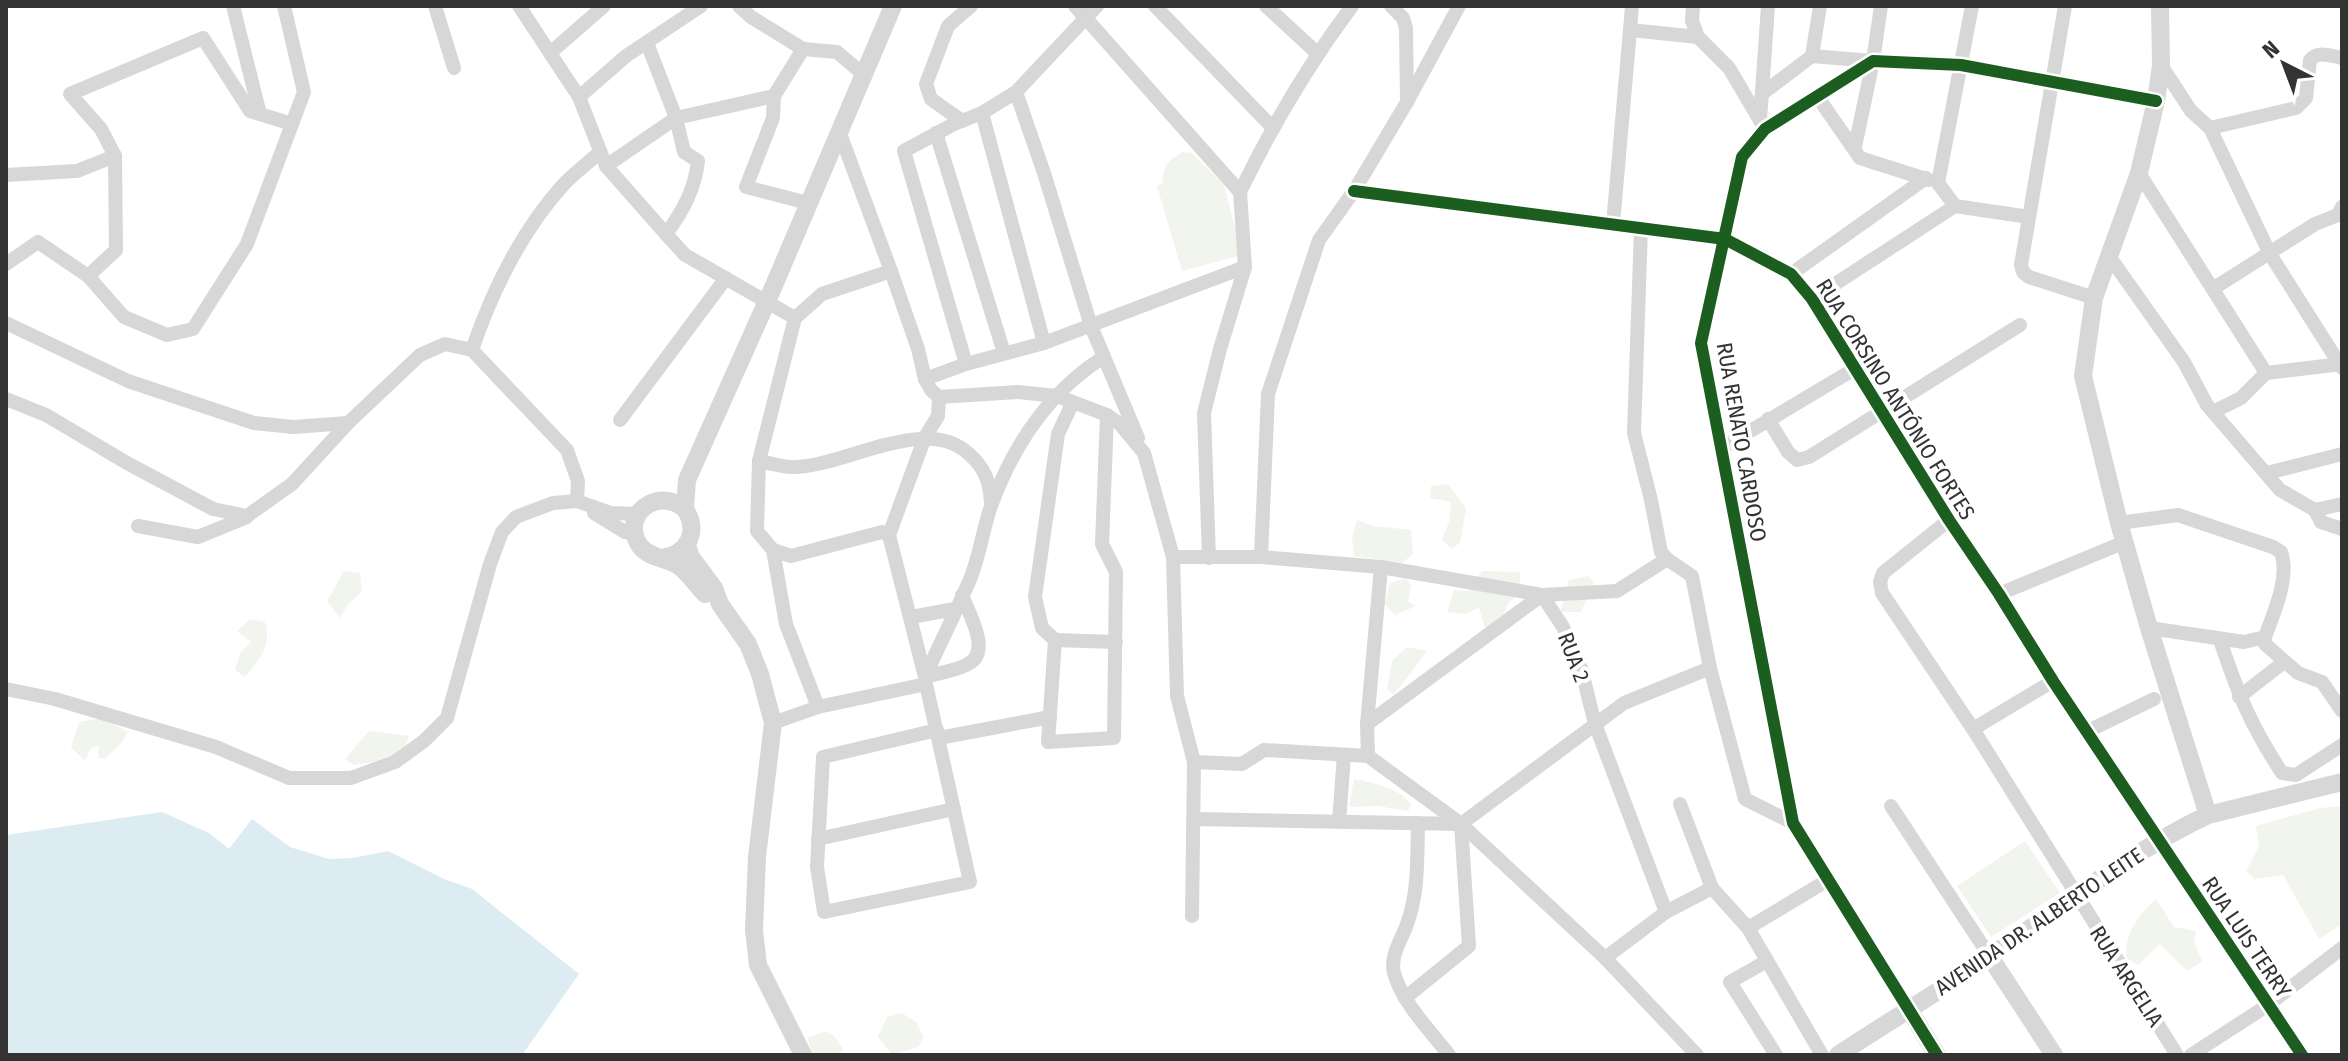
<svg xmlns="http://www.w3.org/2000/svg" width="2348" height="1061" font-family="'Fira Sans Condensed',sans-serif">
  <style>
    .green { fill: #f1f5ed }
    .water { fill: #ddebf3 }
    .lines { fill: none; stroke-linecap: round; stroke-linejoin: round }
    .minor { stroke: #d7d7d7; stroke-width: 14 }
    .tertiary { stroke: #d7d7d7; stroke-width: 18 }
    .cycleway-casing { stroke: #fff; stroke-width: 17 }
    .cycleway { stroke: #1b5e20; stroke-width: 12 }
    .labels { text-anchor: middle; stroke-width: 8; stroke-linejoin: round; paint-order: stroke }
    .street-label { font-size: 22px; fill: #333; stroke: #fff }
  </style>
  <rect width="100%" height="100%" fill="#fff"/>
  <!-- green -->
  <g class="green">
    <path d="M1183,152l9,1 32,32 18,70 -60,16 -25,-85 6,-3c0,-17 5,-23 20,-31z"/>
    <path d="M1448,484l18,25 -6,34 -9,6 -9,-10 7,-17 2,-20 -21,-4 1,-12z"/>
    <path d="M1357,520l16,6 38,4 2,24 -11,9 -48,-7 -2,-18z"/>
    <path d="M344,571l16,2 2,19 -14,12 -8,14 -13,-17z"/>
    <path d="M1482,571l38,1v22l-11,8 -7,15 -17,12 -6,-22 -13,7 -19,-2 7,-22 15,1z"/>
    <path d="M1588,576l6,7 -13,29h-21l9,-32z"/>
    <path d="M1405,578l6,6 -3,17 8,5 -21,9 -10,-11 5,-21z"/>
    <path d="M250,619l15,3c7,24 -5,37 -20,55l-10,-7 5,-17 11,-11 -14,-11z"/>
    <path d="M1407,647l20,4 -33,44 -7,-6 5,-28z"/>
    <path d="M102,718l26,14 -6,10 -16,16h-8l1,-13 -9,4 -5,12 -14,-14 8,-25z"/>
    <path d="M369,731l40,5c-6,26 -33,25 -55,29l-9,-6z"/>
    <path d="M1354,779c19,4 47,9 57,26l-3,6 -30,-5 -29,1z"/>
    <path d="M2342,806v118l-23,15 -36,-64 -29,4 -8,-8 13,-25 -3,-20 64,-18z"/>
    <path d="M2025,841l35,52 -69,44 -34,-51z"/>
    <path d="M2156,899l18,28 22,4 -2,11 8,19 -15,10 -27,-27 -22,21 -12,-7c-1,-26 12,-42 30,-59z"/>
    <path d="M902,1013l14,9 8,15 -6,10 -26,8 -14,-18 9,-20z"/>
    <path d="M825,1031l9,5 9,13 -4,6 -28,-2 -3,-15z"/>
  </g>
  <!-- water -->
  <path class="water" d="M162,812l47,21 20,16 23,-30 38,28 39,12 24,-1 35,-7 56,28 28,10 107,85 -57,81h-516v-220z"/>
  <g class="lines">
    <!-- minor -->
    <g class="minor">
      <path d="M233,6l27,108"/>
      <path d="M435,6l19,62"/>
      <path d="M519,6l60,91 27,69 60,68 19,21 110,63"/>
      <path d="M739,6l12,11 52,32 34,3 27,23"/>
      <path d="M1075,6l165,186c32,-66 68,-127 112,-186"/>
      <path d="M1155,6l117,121"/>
      <path d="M1266,6l51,47"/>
      <path d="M1391,6l12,12 3,10 1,74"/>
      <path d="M1632,6l-2,24 68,7"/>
      <path d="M1693,6l-1,15 6,16 31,31 36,61"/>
      <path d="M1972,6l-34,177 17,23 74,11"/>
      <path d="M2065,6l-44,259 2,7 6,5 65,21"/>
      <path d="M647,43l29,75 98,-22 29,-47"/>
      <path d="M550,53l54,-47"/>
      <path d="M1812,56l60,5"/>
      <path d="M2161,65l30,46 19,17 60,126 72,114"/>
      <path d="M1016,92l28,81 47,153 47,112"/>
      <path d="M1763,93l49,-37 8,-50"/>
      <path d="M774,96l-1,22 -27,69 62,16"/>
      <path d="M1817,96l43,62 69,22"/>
      <path d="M579,97l47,-41 75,-50"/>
      <path d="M982,113l62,230"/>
      <path d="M1760,120l8,-114"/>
      <path d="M962,121l-31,-22 -5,-15 22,-58 23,-20"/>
      <path d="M2210,128l86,-20 10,-10 4,-38c8,-10 21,-4 32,-2"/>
      <path d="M839,131l52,140 27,78 7,30 6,11 8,7 -1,19 -13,21 -36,98 36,142c13,-4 31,-6 43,-13 24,-12 1,-50 -6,-69"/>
      <path d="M936,133l68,220"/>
      <path d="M1855,147l18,-86 8,-55"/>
      <path d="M606,166l70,-48 8,34 14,9c-3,28 -15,50 -32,73"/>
      <path d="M2139,173l127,200 76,-9"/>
      <path d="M6,175l71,-4 38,-15"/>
      <path d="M1354,191l371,48 66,35 21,25 137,221 50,74 54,87 249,374"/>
      <path d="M1613,224l17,-194"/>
      <path d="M1641,228l-7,205 17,67 10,52 6,7 25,17 18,92 35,131 48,24"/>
      <path d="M2109,256l75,106 23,43 73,85 35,20 6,12 21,7"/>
      <path d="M6,264l32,-22 50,34 36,41 43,18 26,-6 54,-85 57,-152 -20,-86"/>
      <path d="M891,271l-69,23 -27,24 -36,143c12,2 26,7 37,6 51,-2 131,-53 173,-13 16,14 21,28 22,49"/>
      <path d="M1791,274l135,-96"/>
      <path d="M88,276l28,-26 -1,-94 -14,-27 -31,-35 133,-56 47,73 42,13"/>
      <path d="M2214,288l101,-64 23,-9 4,-8"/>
      <path d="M1812,299l143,-93"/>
      <path d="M6,323l122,58 126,42 39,4 55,-4 72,-68 25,-11 27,6 95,100 11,31 -1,20"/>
      <path d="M472,350c20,-59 49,-118 91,-165 11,-12 25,-22 37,-33"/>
      <path d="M966,364l78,-21 201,-76"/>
      <path d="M925,379l41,-15 -62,-213 50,-27 28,-11 34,-21 81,-86"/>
      <path d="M939,397l79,-5 39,4 50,19 13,9 24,29 29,104 4,139 17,66 -2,154"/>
      <path d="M6,399l40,16 81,48 86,46 34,7 45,-32 56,-61"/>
      <path d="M2213,412l28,-14 25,-25"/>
      <path d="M1107,415l-5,129 14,28 -2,166 -66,4 7,-102 61,2"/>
      <path d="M1768,419l20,33 9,8 12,-3 211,-132"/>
      <path d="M620,420l106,-142"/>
      <path d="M1722,448l134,-80"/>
      <path d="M759,461l-2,70 16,19 18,6 91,-24 7,3"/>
      <path d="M2267,473l75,-19"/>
      <path d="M2315,510l27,-6"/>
      <path d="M594,513l31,19 10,2"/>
      <path d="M1949,520l-66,53 -3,9 2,11 91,136 204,326"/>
      <path d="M2119,523l59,-8 95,32 8,5c9,26 -7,60 -16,85l-21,5 -95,-14"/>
      <path d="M138,526l60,11 49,-20"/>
      <path d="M773,550l13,74 32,83"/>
      <path d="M1173,557h88l120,10 161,28 75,-4 50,-32"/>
      <path d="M1261,557l7,-163 51,-154 35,-49 53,-89 52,-96"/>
      <path d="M1209,558l-5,-145 16,-64 25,-82 -5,-75"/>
      <path d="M1999,594l126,-52"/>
      <path d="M911,617l44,-8"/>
      <path d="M2265,637v7l33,29 24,9 20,29"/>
      <path d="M1055,640l-13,-12 -7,-31 23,-163 15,-32"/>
      <path d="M2220,640c18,54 31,86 62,133l14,2 46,-30"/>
      <path d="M926,684l44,198 -146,30 -7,-45 6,-110 114,-27"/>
      <path d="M6,689l49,10 161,48 73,31h62l44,-16 29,-21 23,-23 43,-154 12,-32 14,-15 37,-14 24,-2 34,12 27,1"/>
      <path d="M2239,697l45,-35"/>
      <path d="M773,723l45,-16 108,-23 -1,-7c15,-34 32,-67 46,-100 9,-23 12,-48 20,-71 22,-60 57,-113 111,-148"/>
      <path d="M1367,724l175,-129 21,32 18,41 14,56 71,188"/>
      <path d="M1973,729l80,-48"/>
      <path d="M2086,732l68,-33"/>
      <path d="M939,738l111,-21"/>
      <path d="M1368,756l-1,-32 14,-157"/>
      <path d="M1194,762l48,2 22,-14 104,6 93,68 144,134 92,97"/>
      <path d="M1680,804l32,84"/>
      <path d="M1891,806l99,151"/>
      <path d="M1194,819l267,5 163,-121 86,-35"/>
      <path d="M1339,822l5,-67"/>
      <path d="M1418,823c-1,36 1,70 -12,104 -6,15 -16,30 -12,46 9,31 36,57 55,82"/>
      <path d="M818,839l136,-30"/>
      <path d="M1748,928l80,-48"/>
      <path d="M1605,958l61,-46 46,-24 36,40 74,127"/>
      <path d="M1767,961l-37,21 46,73"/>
      <path d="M1405,998l64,-52 -8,-122"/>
      <path d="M1908,1008l-115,-185 -92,-480 41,-186 23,-28 108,-68 88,4 195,36"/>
      <path d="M2191,1055l77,-50 74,-57"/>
    </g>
    <!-- tertiary -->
    <g class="tertiary">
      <path d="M2160,6l1,59 -5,36 -17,72 -45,125 -11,78 36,147 30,105 59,187"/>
      <path d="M685,509l2,-29 85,-190 121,-284"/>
      <path d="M687,546l4,11 23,31 6,16 28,40 12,30 13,49 -16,134 -3,73 4,35 45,90"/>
      <path d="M662,558c27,-4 37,-27 23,-49 -28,-24 -66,7 -45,37 9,12 27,12 39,20 9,7 18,19 26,28"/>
      <path d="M1990,957l64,98"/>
      <path d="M1908,1008l29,47"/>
      <path d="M1838,1055c54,-36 111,-69 164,-107 67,-46 133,-99 206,-133l134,-33"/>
    </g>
    <defs>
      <g id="cycleway">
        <path d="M1354,191l371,48 66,35 21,25 137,221 50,74 54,87 249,374"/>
        <path d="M1937,1055l-144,-232 -92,-480 41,-186 23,-28 108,-68 88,4 195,36"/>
      </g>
    </defs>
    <!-- cycleway casing -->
    <use href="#cycleway" class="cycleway-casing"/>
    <!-- cycleway -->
    <use href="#cycleway" class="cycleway"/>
  </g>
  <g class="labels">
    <!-- street labels -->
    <g class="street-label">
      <text transform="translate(1896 399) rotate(58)" y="8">RUA CORSINO ANTÓNIO FORTES</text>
      <text transform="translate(1742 442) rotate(80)" y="8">RUA RENATO CARDOSO</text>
      <text transform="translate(1574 657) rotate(69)" y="8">RUA 2</text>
      <text transform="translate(2039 921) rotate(-34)" y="8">AVENIDA DR. ALBERTO LEITE</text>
      <text transform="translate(2247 937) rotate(56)" y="8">RUA LUIS TERRY</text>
      <text transform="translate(2127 976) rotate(57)" y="8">RUA ARGELIA</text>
    </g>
  </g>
  <!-- border -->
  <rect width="2348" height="1061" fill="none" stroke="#333333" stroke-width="16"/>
  <!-- north arrow -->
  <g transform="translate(2284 64) rotate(318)" stroke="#ffffff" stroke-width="6" paint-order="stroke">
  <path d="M0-6L14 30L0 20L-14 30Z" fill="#333333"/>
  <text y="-12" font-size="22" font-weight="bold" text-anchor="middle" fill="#333333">N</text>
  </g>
</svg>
